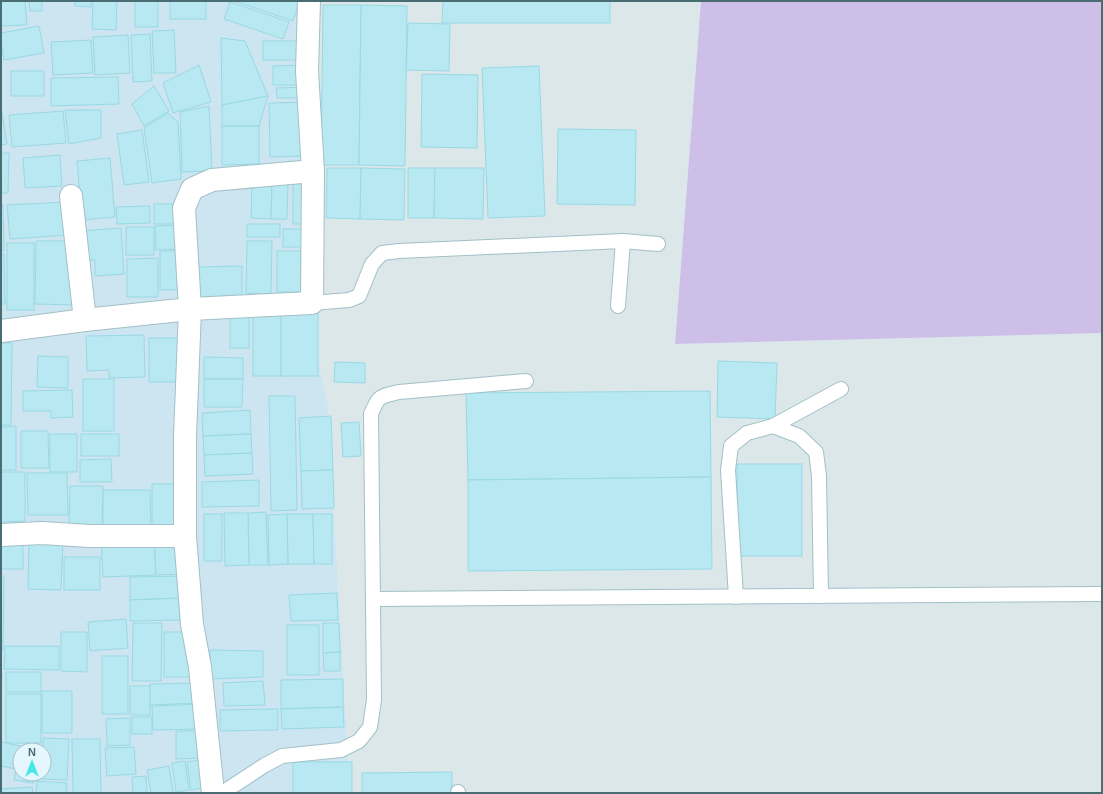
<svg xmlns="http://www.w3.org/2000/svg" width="1103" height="794" font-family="Helvetica,sans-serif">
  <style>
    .residential { fill: #cce5f1; fill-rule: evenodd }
    .industrial { fill: #dce7ea }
    .grass { fill: #cebfe9 }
    .building { fill: #b8e8f1; stroke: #98d9e4 }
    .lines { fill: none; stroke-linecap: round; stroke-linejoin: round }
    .service-casing { stroke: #a2c0c7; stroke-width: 16 }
    .minor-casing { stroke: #a2c0c7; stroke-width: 24 }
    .service { stroke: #fff; stroke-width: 14 }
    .minor { stroke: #fff; stroke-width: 22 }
  </style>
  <rect width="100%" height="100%" fill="#e0f2fc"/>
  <!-- residential -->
  <path class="residential" d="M1,1h311l5,353 11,51 22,388h-349zM20,750h24v24h-24z"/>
  <!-- industrial -->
  <path class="industrial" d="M312,1h389l-26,343 427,-11v460h-752l-22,-388 -11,-51z"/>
  <!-- grass -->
  <path class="grass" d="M701,1h401v332l-427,11z"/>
  <!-- building -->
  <g class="building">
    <path d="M1,1h24l2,24 -26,1z"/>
    <path d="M29,1h13v10h-12z"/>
    <path d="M75,1h16v6l-16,-1z"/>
    <path d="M93,1h24l-1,29 -24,-1z"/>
    <rect x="135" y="1" width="23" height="26"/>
    <rect x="170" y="1" width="36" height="18"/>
    <path d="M234,1h66l-7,20z"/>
    <path d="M443,1h167v22h-168z"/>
    <path d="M230,2l59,20 -6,17 -59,-20z"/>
    <path d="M323,5h38l-2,160h-38z"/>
    <path d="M361,5l46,1 -2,160 -46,-1z"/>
    <path d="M408,23l42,1 -1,47 -43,-1z"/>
    <path d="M39,26l5,27 -40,7 -3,-18v-9z"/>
    <path d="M174,30l2,43h-22l-2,-42z"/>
    <path d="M150,34l2,47 -19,1 -2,-47z"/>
    <path d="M128,35l2,38 -35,2 -2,-38z"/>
    <path d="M221,38l24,3 23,55 -46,9z"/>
    <path d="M91,40l2,33 -40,2 -2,-33z"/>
    <rect x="263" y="41" width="41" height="19"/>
    <path d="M199,65l12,37 -38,11 -10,-30z"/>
    <path d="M305,65v20h-32v-19z"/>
    <path d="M539,66l6,150 -57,2 -6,-150z"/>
    <rect x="11" y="71" width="33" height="25"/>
    <path d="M422,74l56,1 -1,73 -56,-1z"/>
    <path d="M118,77l1,27 -68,2v-28z"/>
    <path d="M154,86l15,25 -25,15 -12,-22z"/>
    <path d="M308,87v11h-31l-1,-10z"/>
    <path d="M268,96l-9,30h-37v-21z"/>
    <path d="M309,102v54l-39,1 -1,-54z"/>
    <path d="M209,106l3,65 -30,1 -2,-60z"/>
    <path d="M1,107l6,37 -6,1z"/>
    <path d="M65,110h36v28l-32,6z"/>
    <path d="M63,111l3,32 -54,4 -3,-32z"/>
    <path d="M168,113l10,9 3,57 -29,4 -8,-55z"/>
    <path d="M222,126h37v38l-37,1z"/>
    <path d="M558,129l78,1 -1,75 -78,-1z"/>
    <path d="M142,130l7,52 -25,3 -7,-51z"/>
    <path d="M1,153h8l-1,40h-7z"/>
    <path d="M60,155l2,31 -37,2 -2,-30z"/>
    <path d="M110,158l5,59 -33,3 -5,-59z"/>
    <path d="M327,168h34l-1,51 -34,-1z"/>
    <path d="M361,168l44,1 -1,51 -44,-1z"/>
    <path d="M408,168h27l-1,50h-26z"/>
    <path d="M435,168h49l-1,51 -49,-1z"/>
    <path d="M252,181l20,1 -1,37 -20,-1z"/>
    <rect x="293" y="181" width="15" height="43"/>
    <path d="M272,182h16l-1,37h-16z"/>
    <path d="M66,202l2,33 -58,4 -3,-34z"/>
    <rect x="154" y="204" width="28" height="20"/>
    <path d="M1,205h2l1,46h-3z"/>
    <path d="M150,206v17l-33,1 -1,-17z"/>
    <rect x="247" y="224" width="33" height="13"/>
    <path d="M183,225l1,24 -28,1 -1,-24z"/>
    <rect x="126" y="227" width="28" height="28"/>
    <path d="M121,228l3,46 -29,2v-16l-14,1 -2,-30z"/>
    <rect x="283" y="229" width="22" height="18"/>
    <path d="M36,241h39v64l-40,-1z"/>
    <path d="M247,241h25l-1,53 -25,-1z"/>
    <rect x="7" y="243" width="27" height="67"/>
    <rect x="160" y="251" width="23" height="39"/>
    <rect x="277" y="251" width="24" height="41"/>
    <path d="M1,254h3l1,50h-4z"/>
    <path d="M158,258v39h-31v-38z"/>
    <path d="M242,266v30l-45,1v-30z"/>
    <rect x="253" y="308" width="28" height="68"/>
    <rect x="281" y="308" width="37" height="68"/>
    <rect x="230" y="309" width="19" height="39"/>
    <path d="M144,335l1,42 -36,1v-8l-22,1 -1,-35z"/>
    <rect x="149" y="338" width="30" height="44"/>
    <path d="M1,343h11l-1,82h-10z"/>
    <path d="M38,356l30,1v31l-31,-1z"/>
    <path d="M204,357l39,1v21h-39z"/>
    <path d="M718,361l59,2 -2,56 -58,-2z"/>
    <path d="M335,362l30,1v20l-31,-1z"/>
    <rect x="83" y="379" width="31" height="52"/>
    <path d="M204,379h39l-1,28h-38z"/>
    <path d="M72,390l1,27 -22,1v-7h-28v-20z"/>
    <path d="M710,391l1,86 -243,3 -2,-87z"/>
    <path d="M269,396h26l2,114 -26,1z"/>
    <path d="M250,410l1,24 -48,2 -1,-23z"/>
    <path d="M331,416l2,54 -32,1 -2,-53z"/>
    <path d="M359,422l2,34 -18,1 -2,-34z"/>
    <path d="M16,426v44h-15v-43z"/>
    <path d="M21,431h27l1,37h-28z"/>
    <rect x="50" y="434" width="27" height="38"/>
    <rect x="81" y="434" width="38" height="22"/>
    <path d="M251,434l1,19 -48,2 -1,-19z"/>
    <path d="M252,453l1,21 -48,2 -1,-21z"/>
    <path d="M111,459l1,23h-32v-22z"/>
    <rect x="737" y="464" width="65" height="92"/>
    <path d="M333,470l1,38 -32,1 -1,-38z"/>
    <path d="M1,472h24v49l-24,1z"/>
    <path d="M27,473h40l1,42h-40z"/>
    <path d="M711,477l1,92 -244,2v-91z"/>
    <path d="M259,480v26l-57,1v-25z"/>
    <rect x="152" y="484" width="30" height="44"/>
    <path d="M70,486h33l-1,41 -33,-1z"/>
    <path d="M103,490h47l1,39h-48z"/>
    <path d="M266,512l2,53h-19l-1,-52z"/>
    <path d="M224,513h24l1,52 -24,1z"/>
    <rect x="204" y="514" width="18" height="47"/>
    <path d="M287,514h26l1,50h-26z"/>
    <path d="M287,514l1,50 -19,1 -1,-50z"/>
    <path d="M313,514h19v50h-18z"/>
    <path d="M154,539l2,36 -53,2 -2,-36z"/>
    <path d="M154,539h29l1,35 -28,1z"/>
    <rect x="1" y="541" width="22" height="28"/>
    <path d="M29,541l34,1 -2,48 -33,-1z"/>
    <rect x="64" y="557" width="36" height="33"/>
    <path d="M1,576h3l-1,74h-2z"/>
    <path d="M182,576v22l-52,2v-23z"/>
    <path d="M337,593l1,27 -47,1 -2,-26z"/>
    <path d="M182,598l1,22 -53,1v-21z"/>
    <path d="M126,619l2,29 -38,3 -2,-29z"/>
    <path d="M133,623h29l-1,58h-29z"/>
    <path d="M323,623h16l1,29 -17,1z"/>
    <rect x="287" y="625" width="32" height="50"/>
    <path d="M61,632h26v40l-26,-1z"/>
    <rect x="164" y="632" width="28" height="45"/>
    <path d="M5,646h54v24l-55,-1z"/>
    <path d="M210,650l53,1v26l-53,2z"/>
    <path d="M340,652v19h-16l-1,-18z"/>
    <rect x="102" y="656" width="26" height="58"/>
    <rect x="6" y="672" width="35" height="20"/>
    <path d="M1,673h1l-1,22z"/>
    <path d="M343,679v28l-62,2v-29z"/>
    <path d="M263,681l2,24 -41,1 -1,-23z"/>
    <path d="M200,683l1,20 -51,2v-21z"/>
    <rect x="130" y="686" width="20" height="29"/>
    <rect x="42" y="691" width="30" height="42"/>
    <rect x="6" y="694" width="35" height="49"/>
    <path d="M203,704l1,25 -51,1 -1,-24z"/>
    <path d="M343,707l1,20 -62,2 -1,-20z"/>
    <path d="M278,709v21l-58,1v-21z"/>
    <rect x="132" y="717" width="20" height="17"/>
    <path d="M130,718v27l-23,1 -1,-27z"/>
    <path d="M176,731h29v27l-29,1z"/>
    <path d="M43,738l26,1 -2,41 -26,-1v-5h3z"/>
    <path d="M72,739h28l1,54h-28z"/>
    <path d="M1,742l39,8h-20v24h15l-2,9 -19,-3 2,-11 -15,-3z"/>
    <path d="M134,747l2,27 -29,2 -2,-28z"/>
    <path d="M206,759l4,28 -19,3 -4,-28z"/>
    <path d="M185,761l4,29 -13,2 -4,-29z"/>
    <rect x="293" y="762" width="59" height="31"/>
    <path d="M169,766l4,27h-22l-4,-23z"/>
    <path d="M452,772v21h-90v-20z"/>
    <path d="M146,776l1,17h-14l-1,-16z"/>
    <path d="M37,781l30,2 -1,10h-30z"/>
    <path d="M32,787l1,6h-32v-4z"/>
  </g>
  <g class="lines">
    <defs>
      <g id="service">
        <path d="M312,303l37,-3 10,-4 13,-32 10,-11 17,-2 224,-10 35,3"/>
        <path d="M618,306l5,-65"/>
        <path d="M773,426l26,10 17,16 3,24 2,120"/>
        <path d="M736,597l-8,-127 3,-24 16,-13 26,-7 68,-37"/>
        <path d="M374,599l728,-5"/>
        <path d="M458,792v1"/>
        <path d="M222,793l43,-28 17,-9 59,-6 18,-9 11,-14 4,-27 -3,-286c8,-19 8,-17 28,-22l127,-11"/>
      </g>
      <g id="minor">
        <path d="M71,196l14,124"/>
        <path d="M1,331l84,-11 105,-11 122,-6 1,-132 -6,-100 2,-70"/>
        <path d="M1,535l41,-2 48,3h95"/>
        <path d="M213,793l-13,-126 -8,-43 -7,-88v-99l5,-128 -6,-101 8,-19 20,-9 101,-9"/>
      </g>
    </defs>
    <!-- service casing -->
    <use href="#service" class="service-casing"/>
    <!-- minor casing -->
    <use href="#minor" class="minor-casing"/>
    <!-- service -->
    <use href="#service" class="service"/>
    <!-- minor -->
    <use href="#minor" class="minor"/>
  </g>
  <!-- border -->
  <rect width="1103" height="794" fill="none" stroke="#486d72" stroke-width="4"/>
  <!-- north arrow -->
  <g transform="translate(32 762)"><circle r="19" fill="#e6f6ff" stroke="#a7bfc7"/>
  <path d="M0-3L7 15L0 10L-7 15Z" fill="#44e7e5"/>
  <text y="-6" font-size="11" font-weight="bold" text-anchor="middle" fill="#486d72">N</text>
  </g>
</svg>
